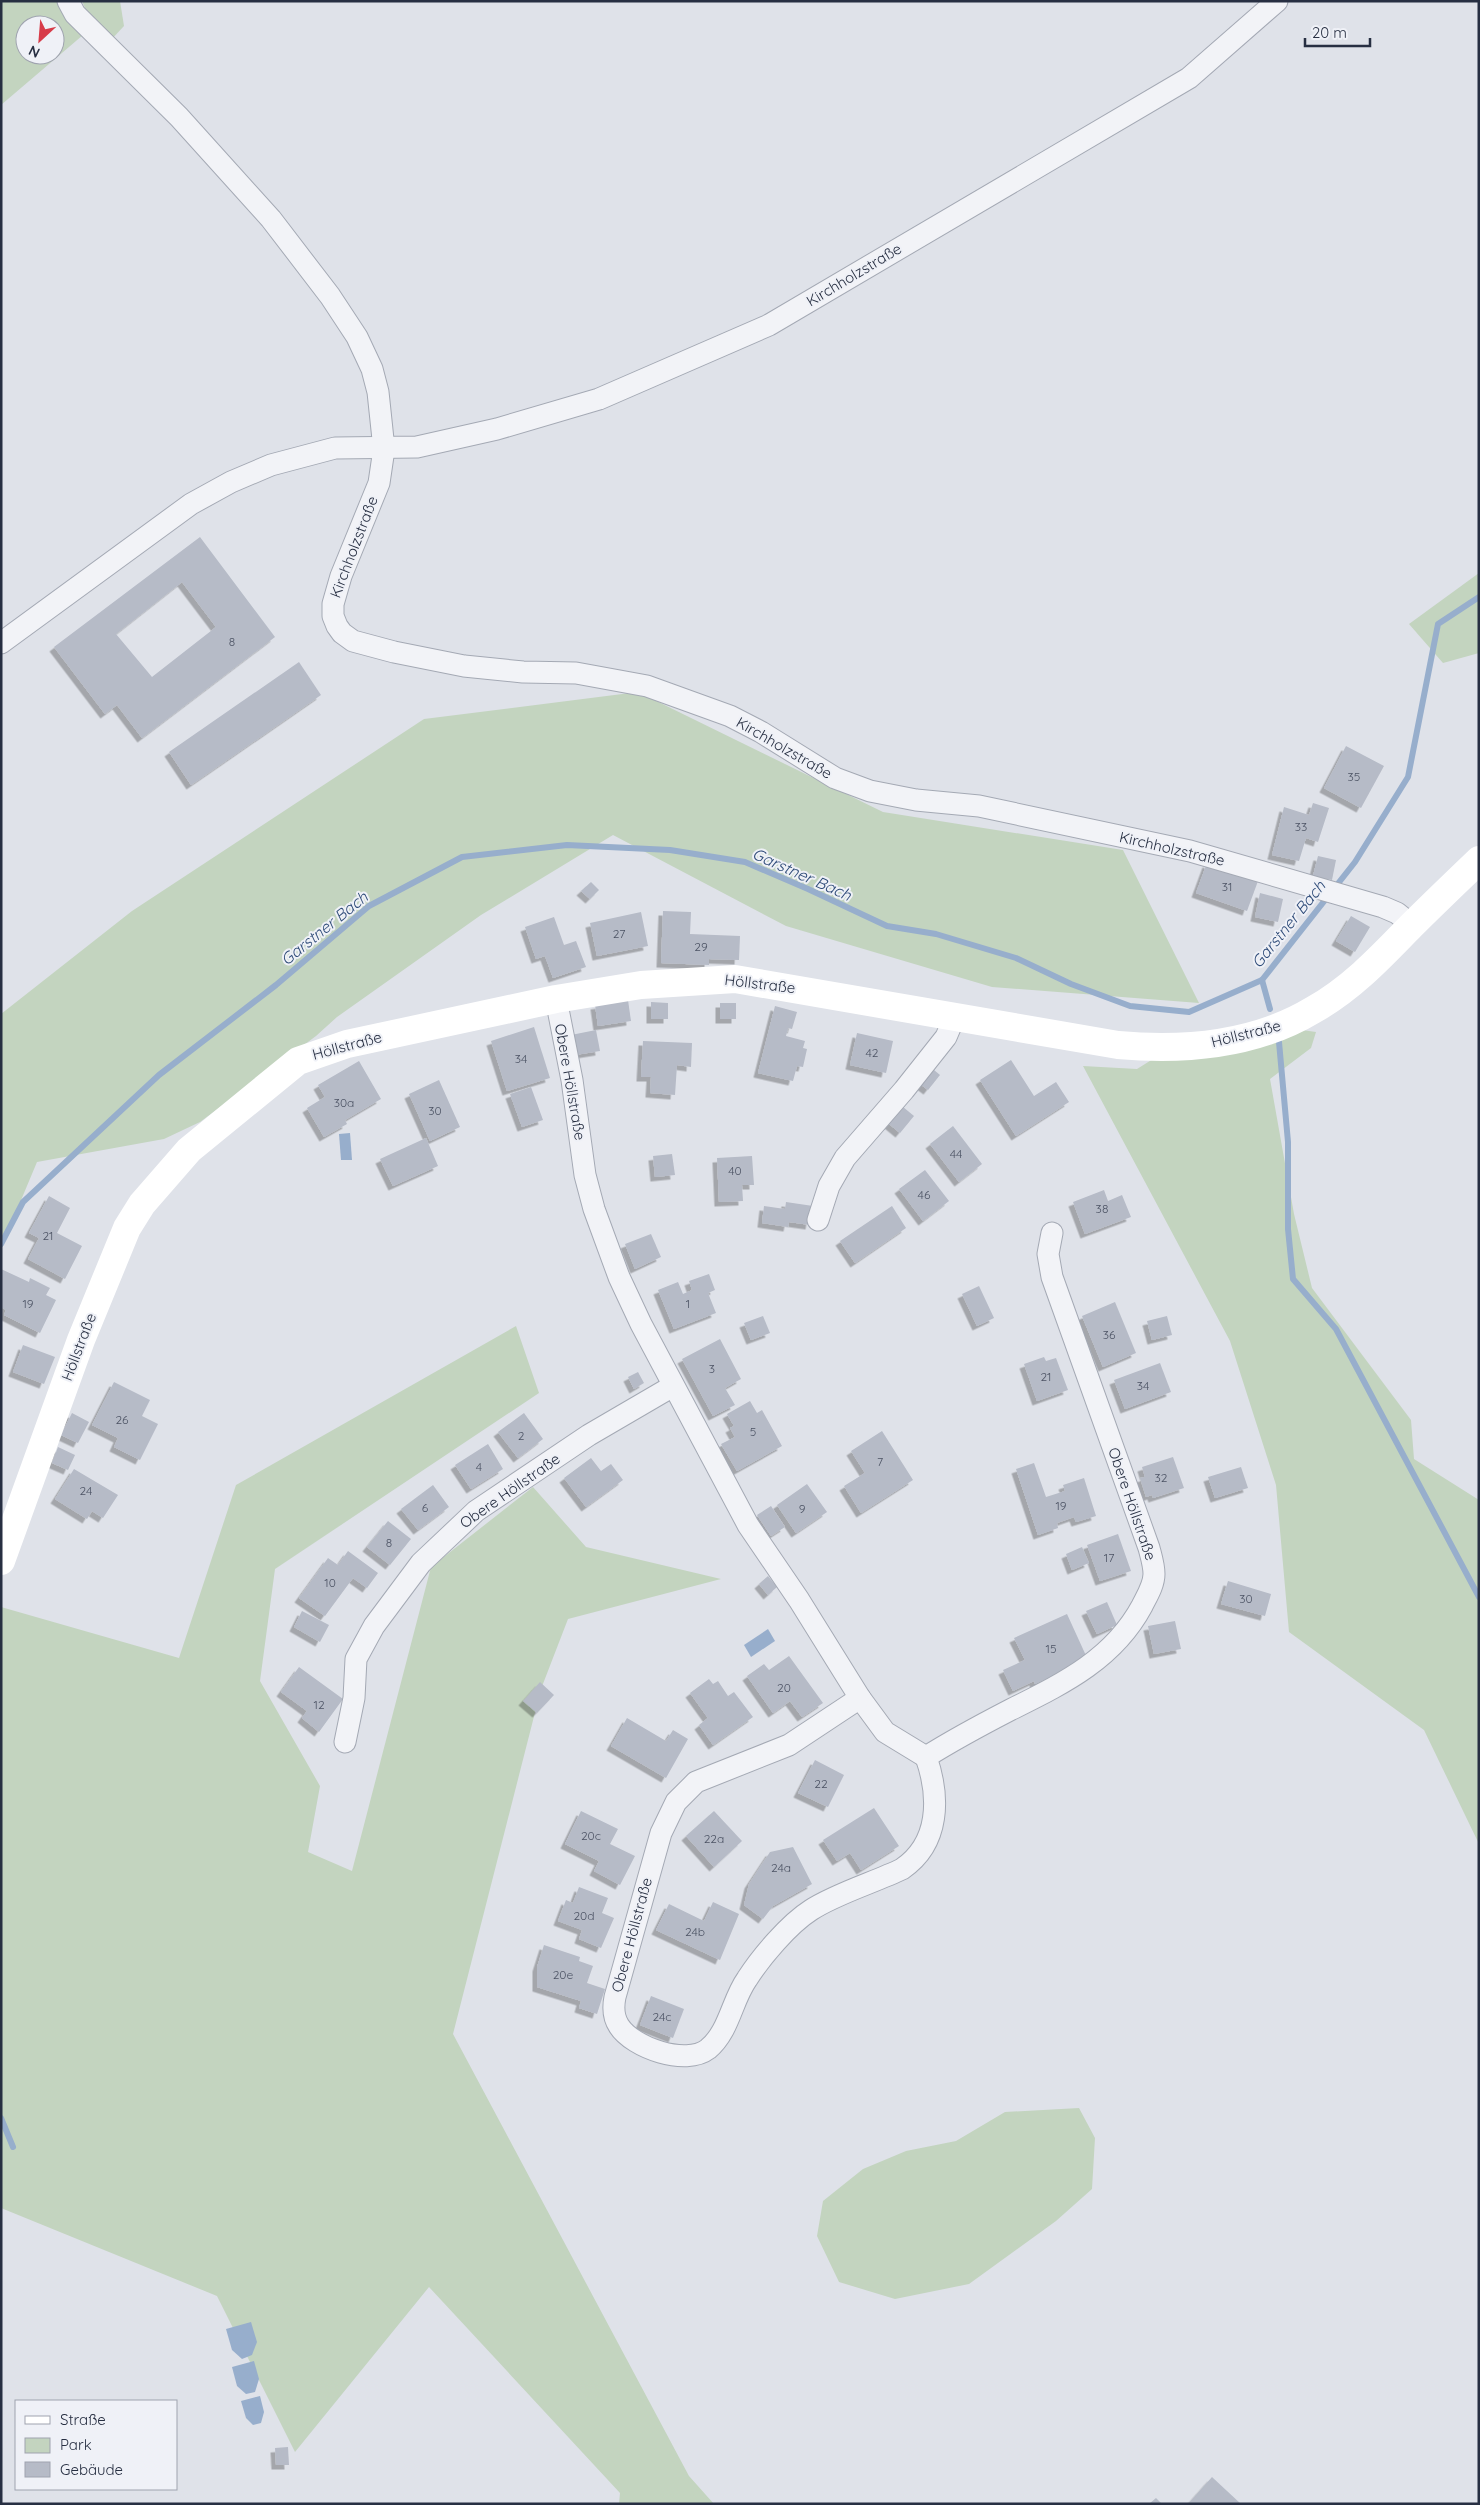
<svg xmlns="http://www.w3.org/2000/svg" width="1480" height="2505" font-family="Quicksand,sans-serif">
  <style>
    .green { fill: #c3d4bf; fill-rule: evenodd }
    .water { fill: #97aecc }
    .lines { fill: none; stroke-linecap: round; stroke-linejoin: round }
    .stream { stroke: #97aecc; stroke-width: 6 }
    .building { fill: #b6bbc7; fill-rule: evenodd; filter: url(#shadow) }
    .street-casing { stroke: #a4a9b4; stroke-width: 23 }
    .street { stroke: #f2f3f7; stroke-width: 21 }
    .secondary { stroke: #fff; stroke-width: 28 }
    .labels { text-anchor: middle; stroke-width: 4; stroke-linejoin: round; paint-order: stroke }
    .number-label { font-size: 12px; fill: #4b5263 }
    .street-label { font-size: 15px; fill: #272f42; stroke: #eff1f7 }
    .water-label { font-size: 16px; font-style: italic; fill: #2e4b78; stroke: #eff1f7 }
  </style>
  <defs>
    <filter id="shadow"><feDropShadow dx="-4.5" dy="4.5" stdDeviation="0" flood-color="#0004"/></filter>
  </defs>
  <rect width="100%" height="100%" fill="#dfe2e9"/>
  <!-- green -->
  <g class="green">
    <path d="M1,1h57l25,34 -82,70zM25,25h30v30h-30z"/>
    <path d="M82,1h38l4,25 -14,15 -21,-23z"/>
    <path d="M1479,573v80l-36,10 -34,-39z"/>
    <path d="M638,692l245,120 240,38 76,153 -207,-16 -206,-61 -173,-91 -132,80 -144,102 -21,19 -116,86 -36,17 -127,23 -36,86v-234l131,-103 292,-192z"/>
    <path d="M1302,1030l14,2 -5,16 -41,31 24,135 18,74 99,132 3,39 65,41v344l-55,-114 -135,-98 -13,-147 -46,-144 -147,-275 54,3 16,-10z"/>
    <path d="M516,1326l23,67 -264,176 -15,112 60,105 -12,66 44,19 79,-304 102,-80 53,60 135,32 -153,40 -27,70 -88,345 236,442 25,28h-95l1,-11 -191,-206 -134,165 -78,-156 -216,-88v-601l178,51 57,-173z"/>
    <path d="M1079,2108l16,30 -3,51 -36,32 -87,63 -74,15 -56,-17 -22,-46 6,-35 40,-32 43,-18 50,-10 49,-29z"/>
  </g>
  <!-- water -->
  <g class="water">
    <path d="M350,1133l2,27h-11l-2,-26z"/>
    <path d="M768,1629l7,12 -24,16 -7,-12z"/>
    <path d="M251,2322l6,20 -5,13 -10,4 -10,-9 -6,-21z"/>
    <path d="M254,2361l5,18 -4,13 -9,2 -9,-8 -5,-19z"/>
    <path d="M260,2396l4,16 -3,11 -8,2 -7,-7 -5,-17z"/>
  </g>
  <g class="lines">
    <!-- stream -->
    <g class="stream">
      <path d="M1262,980l8,29"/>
      <path d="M1279,1042l9,100v87l5,50 43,50 143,268"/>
      <path d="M1,1244l22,-42 136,-127 117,-90 93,-79 93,-49 105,-12 103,5 75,12 63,27 79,37 49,8 80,24 55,26 59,22 59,6 73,-32 93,-118 53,-85 30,-153 41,-27"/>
      <path d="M1,2118l12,29"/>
    </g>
  </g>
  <!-- building -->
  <g class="building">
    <path d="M200,537l75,100 -133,101 -25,-33 -12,9 -51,-67zM182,582l34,45 -64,50 -36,-43z"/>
    <path d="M299,662l22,33 -130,90 -22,-33z"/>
    <path d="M1346,746l38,20 -23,42 -37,-20z"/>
    <path d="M1313,803l16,5 -11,34 -12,-4 -7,23 -27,-6 12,-48 25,8z"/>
    <path d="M1318,856l18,4 -4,20 -19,-4z"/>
    <path d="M1207,863l51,18 -11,30 -51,-18z"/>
    <path d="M591,882l8,8 -9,9 -9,-8z"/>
    <path d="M1260,893l23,6 -5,23 -23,-5z"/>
    <path d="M663,911l28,1 -1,22 50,2 -1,24 -30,-1v6l-48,-2z"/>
    <path d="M641,912l7,34 -51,10 -7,-33z"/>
    <path d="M1351,916l19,11 -15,25 -19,-11z"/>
    <path d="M554,917l10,28 12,-4 10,26 -33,11 -8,-22 -9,3 -11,-32z"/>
    <path d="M628,1000l3,21 -33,5 -3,-21z"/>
    <path d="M651,1002l17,1v16h-17z"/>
    <rect x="720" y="1003" width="16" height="16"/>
    <path d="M775,1006l22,6 -5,17 -4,-1 -2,8 19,5 -2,7 4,1 -4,18 -6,-1 -4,15 -35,-8z"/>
    <path d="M534,1027l16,51 -43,13 -16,-50z"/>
    <path d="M596,1030l4,21 -25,4 -4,-20z"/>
    <path d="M857,1033l36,8 -7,32 -36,-8z"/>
    <path d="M643,1041l49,2 -1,24 -14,-2 -2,30 -25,-2 1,-16h-10z"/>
    <path d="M1011,1060l23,36 22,-14 13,20 -53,34 -36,-56z"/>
    <path d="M359,1061l22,38 -36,21 2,4 -23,13 -17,-29 18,-11 -7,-12z"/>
    <path d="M928,1065l12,10 -12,15 -12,-9z"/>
    <path d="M439,1080l21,47 -30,14 -21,-47z"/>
    <path d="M531,1087l12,33 -21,7 -12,-33z"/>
    <path d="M897,1102l17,14 -14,17 -17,-14z"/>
    <path d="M953,1126l29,38 -23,18 -29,-38z"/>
    <path d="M426,1138l12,28 -45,20 -13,-27z"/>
    <path d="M672,1154l3,21 -20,2 -2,-21z"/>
    <path d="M752,1156l2,29h-12l1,16 -24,1 -2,-44z"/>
    <path d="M925,1170l24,31 -26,20 -24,-32z"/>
    <path d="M1104,1190l4,11 14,-6 9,22 -46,17 -12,-32z"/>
    <path d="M49,1196l21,12 -13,25 25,13 -17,33 -37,-20 11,-21 -10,-5z"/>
    <path d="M786,1202l27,4 -3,19 -21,-3 -1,5 -26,-4 2,-17 21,3z"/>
    <path d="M892,1206l14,22 -51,35 -15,-22z"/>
    <path d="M651,1234l10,23 -26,12 -10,-25z"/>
    <path d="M1,1269l28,13 1,-4 20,10 -4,7 10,5 -16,33 -36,-18 2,-5 -5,-3z"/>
    <path d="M709,1274l6,16 -7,3 8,20 -42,16 -16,-39 20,-8 5,12 9,-4 -3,-9z"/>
    <path d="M979,1286l15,32 -17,8 -15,-32z"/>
    <path d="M1115,1302l21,51 -33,14 -21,-51z"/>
    <path d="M763,1316l7,17 -19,7 -7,-17z"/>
    <path d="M1167,1316l5,19 -20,5 -5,-19z"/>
    <path d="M720,1339l21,40 -16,9 10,17 -22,11 -31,-57z"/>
    <path d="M23,1345l32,12 -11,27 -31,-12z"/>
    <path d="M1044,1357l2,4 10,-3 12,32 -31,11 -13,-37z"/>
    <path d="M1160,1363l11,29 -46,17 -11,-29z"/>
    <path d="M638,1372l6,11 -10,6 -6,-12z"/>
    <path d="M114,1382l36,18 -8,16 16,8 -18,36 -26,-13 4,-9 -26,-13z"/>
    <path d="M750,1401l7,12 5,-3 20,36 -45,25 -16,-27 14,-7 -5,-9 4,-2 -7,-12z"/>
    <path d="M72,1413l17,9 -11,21 -17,-8z"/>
    <path d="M524,1413l19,26 -25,19 -20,-26z"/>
    <path d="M882,1431l31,49 -52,33 -17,-27 21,-13 -14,-22z"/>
    <path d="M488,1444l15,25 -32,20 -16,-24z"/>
    <path d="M58,1447l17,8 -7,15 -16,-7z"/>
    <path d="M1173,1457l11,31 -31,10 -1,-3 -6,2 -6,-19 5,-1 -3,-10z"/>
    <path d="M591,1458l10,13 10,-7 12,16 -37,27 -22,-29z"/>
    <path d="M1034,1463l12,34 19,-6 -2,-6 21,-7 12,38 -20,6 -2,-5 -17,6 1,5 -20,7 -22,-66z"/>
    <path d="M1241,1467l7,21 -33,10 -7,-21z"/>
    <path d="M74,1469l44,26 -15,23 -11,-7 -5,8 -32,-20z"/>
    <path d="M807,1484l20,28 -31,21 -19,-28z"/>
    <path d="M433,1485l16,22 -31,23 -17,-21z"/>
    <path d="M771,1506l14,21 -14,9 -14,-21z"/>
    <path d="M388,1521l23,18 -21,26 -23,-18z"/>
    <path d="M1118,1534l13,37 -31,10 -13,-36z"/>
    <path d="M1082,1547l7,16 -17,7 -6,-16z"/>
    <path d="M348,1551l30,22 -11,15 -14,-10 -28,38 -26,-18 29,-40 10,7z"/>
    <path d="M768,1576l9,11 -9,8 -9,-11z"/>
    <path d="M1228,1581l43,13 -6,22 -44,-12z"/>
    <path d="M1107,1602l10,23 -20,9 -11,-23z"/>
    <path d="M302,1611l27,14 -9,17 -26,-15z"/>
    <path d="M1067,1614l21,46 -53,24 -1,-3 -21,10 -10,-21 22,-10 -11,-22z"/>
    <path d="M1175,1621l6,28 -27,5 -6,-28z"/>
    <path d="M789,1656l34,47 -21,14 -12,-16 -17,12 -26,-37 17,-12 5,6z"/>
    <path d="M299,1667l44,32 -24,33 -17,-14 5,-7 -26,-19z"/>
    <path d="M709,1679l4,5 5,-3 10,15 6,-4 19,25 -40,28 -14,-20 9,-7 -18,-25z"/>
    <path d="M540,1682l14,13 -17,18 -14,-12z"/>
    <path d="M627,1718l39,23 7,-11 15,9 -22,39 -55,-32z"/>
    <path d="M815,1760l29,15 -16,32 -30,-14z"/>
    <path d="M874,1808l25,38 -38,24 -11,-17 -13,8 -14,-21z"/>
    <path d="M581,1811l37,18 -8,15 25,12 -15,29 -26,-14 5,-10 -34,-17z"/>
    <path d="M714,1811l28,30 -28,26 -28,-31z"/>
    <path d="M793,1847l19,37 -39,22 -10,13 -19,-14 5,-21 21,-32z"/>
    <path d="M579,1887l29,11 -6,15 12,5 -13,30 -22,-9 3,-9 -24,-9 8,-21 7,3z"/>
    <path d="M713,1902l26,12 -19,46 -64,-30 13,-26 35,17z"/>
    <path d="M544,1945l36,12 -1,4 14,5 -6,17 18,6 -8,25 -18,-6 2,-7 -44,-14v-20z"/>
    <path d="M651,1996l33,13 -11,29 -33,-13z"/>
    <path d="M288,2447l1,18h-13l-1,-17z"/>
    <path d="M1212,2477l29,27h-53z"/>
    <path d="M1156,2498l6,6h-13z"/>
  </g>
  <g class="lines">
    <defs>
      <g id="street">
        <path d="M68,1l7,13 104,103 92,102 59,77 27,41 15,32 6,23 6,57 -5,34 -38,93 -8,28v12l4,10 5,7 11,8 41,11 70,14 59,6 53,1 71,13 83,30 31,16 74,46 35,13 46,9 63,6 211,45 193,56 14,6 15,12"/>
        <path d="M1,643l190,-139 40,-22 40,-17 64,-17 82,-1 80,-18 102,-30 170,-74 420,-247 88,-77"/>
        <path d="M556,999l16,81 13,95 9,34 25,68 22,47 107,201 51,75 61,98 25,34 41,25c27,-17 55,-32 84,-47 52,-26 103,-50 132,-104 5,-10 12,-21 12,-32 0,-9 -3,-18 -5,-26l-97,-271 -4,-23 4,-21"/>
        <path d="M818,1220l11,-34 16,-28 59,-68 42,-53 9,-21"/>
        <path d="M860,1698l-71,47 -93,37 -20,20 -15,31 -46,164c-2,10 -2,20 4,29 14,22 67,40 89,23 21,-17 24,-49 39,-70 14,-22 42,-55 64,-69 24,-16 64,-28 91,-41 38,-26 38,-72 24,-112"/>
        <path d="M345,1742l9,-44 2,-39 18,-33 47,-63 55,-52 113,-76 84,-49"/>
      </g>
    </defs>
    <!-- street casing -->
    <use href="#street" class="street-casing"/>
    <!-- street -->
    <use href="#street" class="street"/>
    <!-- secondary -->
    <path class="secondary" d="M1,1561l80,-221 46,-112 15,-24 47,-54 109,-89 49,-17 209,-45 85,-14 94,-6 383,66c67,6 137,0 195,-35 38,-21 68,-53 98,-84 22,-22 45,-44 68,-66"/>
  </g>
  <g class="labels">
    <!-- number labels -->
    <g class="number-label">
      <text x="232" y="646">8</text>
      <text x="1354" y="781">35</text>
      <text x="1301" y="831">33</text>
      <text x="1227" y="891">31</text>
      <text x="619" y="938">27</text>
      <text x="701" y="951">29</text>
      <text x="872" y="1057">42</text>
      <text x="521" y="1063">34</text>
      <text x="344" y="1107">30a</text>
      <text x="435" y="1115">30</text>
      <text x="956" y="1158">44</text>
      <text x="735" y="1175">40</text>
      <text x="924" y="1199">46</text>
      <text x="1102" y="1213">38</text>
      <text x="48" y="1240">21</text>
      <text x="28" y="1308">19</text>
      <text x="688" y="1308">1</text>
      <text x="1109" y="1339">36</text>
      <text x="712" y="1373">3</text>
      <text x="1046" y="1381">21</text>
      <text x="1143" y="1390">34</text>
      <text x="122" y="1424">26</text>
      <text x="753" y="1436">5</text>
      <text x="521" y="1440">2</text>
      <text x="880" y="1466">7</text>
      <text x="479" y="1471">4</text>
      <text x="1161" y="1482">32</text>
      <text x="86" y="1495">24</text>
      <text x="1061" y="1510">19</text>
      <text x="425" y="1512">6</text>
      <text x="802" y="1513">9</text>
      <text x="389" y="1547">8</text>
      <text x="1109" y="1562">17</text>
      <text x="330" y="1587">10</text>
      <text x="1246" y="1603">30</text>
      <text x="1051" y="1653">15</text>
      <text x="784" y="1692">20</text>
      <text x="319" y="1709">12</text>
      <text x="821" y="1788">22</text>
      <text x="591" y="1840">20c</text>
      <text x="714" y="1843">22a</text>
      <text x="781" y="1872">24a</text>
      <text x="584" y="1920">20d</text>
      <text x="695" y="1936">24b</text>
      <text x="563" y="1979">20e</text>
      <text x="662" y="2021">24c</text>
    </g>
    <!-- street labels -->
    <g class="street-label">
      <text transform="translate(854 275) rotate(-31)" y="5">Kirchholzstraße</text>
      <text transform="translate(354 547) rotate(-69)" y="5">Kirchholzstraße</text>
      <text transform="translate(784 748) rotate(30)" y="5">Kirchholzstraße</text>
      <text transform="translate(1172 849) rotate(13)" y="5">Kirchholzstraße</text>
      <text transform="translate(760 984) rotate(7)" y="5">Höllstraße</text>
      <text transform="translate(1246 1034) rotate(-14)" y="5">Höllstraße</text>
      <text transform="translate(347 1046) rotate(-15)" y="5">Höllstraße</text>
      <text transform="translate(570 1082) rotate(80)" y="5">Obere Höllstraße</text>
      <text transform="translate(79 1347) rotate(-69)" y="5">Höllstraße</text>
      <text transform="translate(510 1491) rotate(-35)" y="5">Obere Höllstraße</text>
      <text transform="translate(1132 1504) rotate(71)" y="5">Obere Höllstraße</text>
      <text transform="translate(632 1935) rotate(-75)" y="5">Obere Höllstraße</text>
    </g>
    <!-- water labels -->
    <g class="water-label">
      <text transform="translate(802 874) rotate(24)" y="6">Garstner Bach</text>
      <text transform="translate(1288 924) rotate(-51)" y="6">Garstner Bach</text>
      <text transform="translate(324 928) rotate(-39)" y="6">Garstner Bach</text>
    </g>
  </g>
  <!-- border -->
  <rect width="1480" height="2505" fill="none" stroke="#272f42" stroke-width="5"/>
  <!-- legend -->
  <rect x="15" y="2400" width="162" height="90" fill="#eff1f7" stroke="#9fa3af"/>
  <rect x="25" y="2416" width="25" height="8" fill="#ffffff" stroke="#9fa3af"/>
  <text x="60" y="2425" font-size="15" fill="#272f42">Straße</text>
  <rect x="25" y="2438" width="25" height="15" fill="#c3d4bf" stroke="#9fa3af"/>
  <text x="60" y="2450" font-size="15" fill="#272f42">Park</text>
  <rect x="25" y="2462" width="25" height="15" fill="#b6bbc7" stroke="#9fa3af"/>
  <text x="60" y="2475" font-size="15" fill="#272f42">Gebäude</text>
  <!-- north arrow -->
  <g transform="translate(40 40) rotate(206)"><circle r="24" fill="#eff1f7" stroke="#9fa3af"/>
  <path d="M0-4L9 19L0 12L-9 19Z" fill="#d73b49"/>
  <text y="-8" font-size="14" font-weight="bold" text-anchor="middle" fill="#272f42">N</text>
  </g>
  <!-- scale -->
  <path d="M1305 38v8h65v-8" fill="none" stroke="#272f42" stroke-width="2.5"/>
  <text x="1312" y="38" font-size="15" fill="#272f42" stroke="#eff1f7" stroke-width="4" paint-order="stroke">20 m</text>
</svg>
